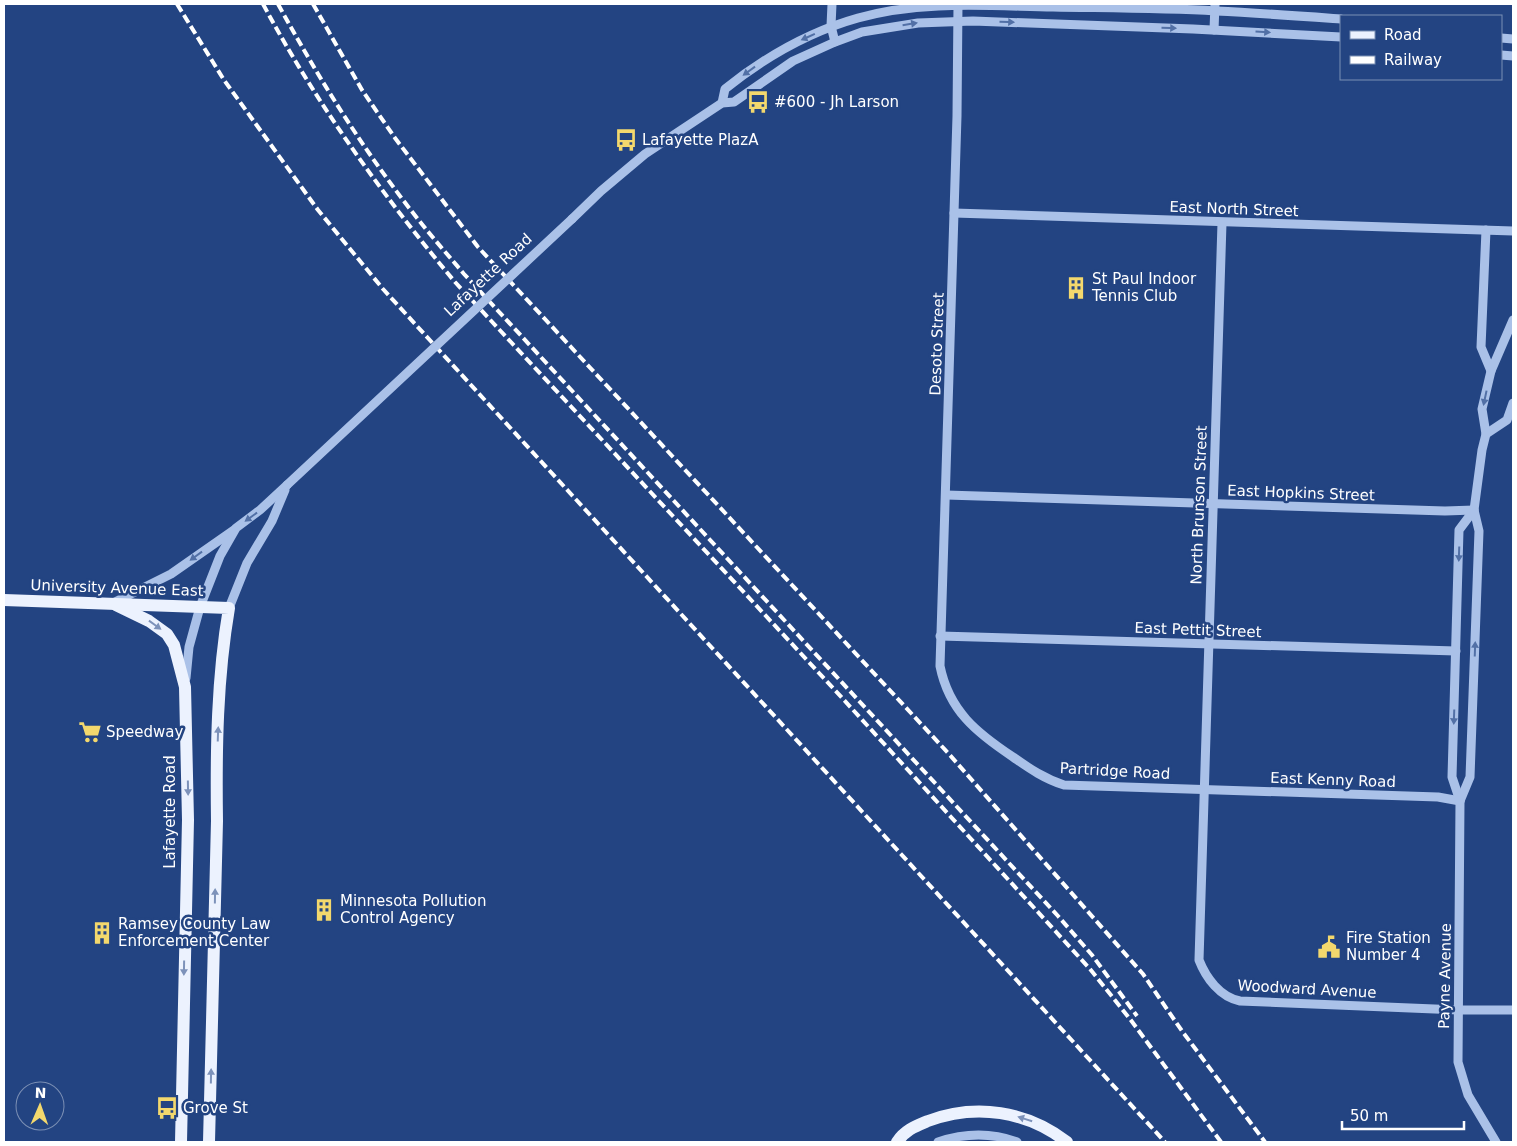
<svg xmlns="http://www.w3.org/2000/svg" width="1517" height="1146" font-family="'DejaVu Sans',sans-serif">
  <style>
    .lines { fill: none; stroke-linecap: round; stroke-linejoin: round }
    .minor { stroke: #aac1e8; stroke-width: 9 }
    .major { stroke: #ecf2fe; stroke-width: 12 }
    .rail { stroke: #fff; stroke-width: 4; stroke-dasharray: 9 4; stroke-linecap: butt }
    .minor-bridge { stroke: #aac1e8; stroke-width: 9 }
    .oneway { fill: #5270a6 }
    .oneway2 { fill: #7d92ba }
    .labels { text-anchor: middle; stroke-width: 5; stroke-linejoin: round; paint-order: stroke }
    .poi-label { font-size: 15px; fill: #fff; stroke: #234482; text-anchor: start }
    .street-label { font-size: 15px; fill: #fff; stroke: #234482 }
  </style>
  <rect width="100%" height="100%" fill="#234482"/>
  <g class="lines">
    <!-- minor -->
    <g class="minor">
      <path d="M832,4l-1,22 4,16"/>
      <path d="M958,4l-1,112 -17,550c9,45 37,67 73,91 17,12 32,22 51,28l374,12 22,4"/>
      <path d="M1214,30l1,-26"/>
      <path d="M1501,38l12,1"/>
      <path d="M1501,55l12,1"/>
      <path d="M722,103l3,-14c40,-32 83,-57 133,-71 63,-18 131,-12 195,-11 55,1 109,1 163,4 42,2 83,5 125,8"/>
      <path d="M954,213l559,18"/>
      <path d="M572,219l29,-28 44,-37 77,-51 12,-1 59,-41 42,-19 27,-10 56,-9 55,-2 220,8 148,8"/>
      <path d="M1222,223l-23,737c7,18 21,37 41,41l219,9h54"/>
      <path d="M1486,230l-5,117 10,24"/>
      <path d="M1486,434l21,-14 6,-17"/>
      <path d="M946,495l499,16 29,-1"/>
      <path d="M1474,510l-15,20 -7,247 8,24 -2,261 10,33 28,47"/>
      <path d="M113,603l58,-29 63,-44"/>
      <path d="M229,608l18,-45 25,-42 13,-31"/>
      <path d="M940,636l516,15"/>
      <path d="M186,678l3,-31 11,-40 20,-51 16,-28 24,-18 27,-25"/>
      <path d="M1460,801l10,-24 9,-246 -5,-21 8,-60 4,-16 -4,-25 9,-38 22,-51"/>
      <path d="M938,1142c27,-9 52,-10 79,0"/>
    </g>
    <!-- major -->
    <g class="major">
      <path d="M4,600l225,8c-12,70 -13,142 -12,213l-8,321"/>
      <path d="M116,605l33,16 18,13 7,11 11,42 3,133 -7,322"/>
      <path d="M897,1142c8,-12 19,-16 31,-21 48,-18 99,-10 139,21"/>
    </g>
    <!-- rail -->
    <g class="rail">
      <path d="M177,4l47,76 94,130 65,79 782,853"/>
      <path d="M263,4c53,99 120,192 192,278l378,406 257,281 40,50 91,123"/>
      <path d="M278,4c41,75 86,147 139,214 15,19 31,37 47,56l594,642 34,39 45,61"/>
      <path d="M313,4l49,86 33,48 83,109 471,507 194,220 39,57 83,111"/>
    </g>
    <!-- minor-bridge -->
    <path class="minor-bridge" d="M287,485l285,-266"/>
  </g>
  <!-- one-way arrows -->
  <defs><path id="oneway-solid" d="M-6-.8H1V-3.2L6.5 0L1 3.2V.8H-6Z" transform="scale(1.25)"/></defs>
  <g class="oneway">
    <use href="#oneway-solid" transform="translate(1007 22) rotate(2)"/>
    <use href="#oneway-solid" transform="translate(910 24) rotate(-9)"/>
    <use href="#oneway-solid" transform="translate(1169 28) rotate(2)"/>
    <use href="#oneway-solid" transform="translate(1263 32) rotate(3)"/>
    <use href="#oneway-solid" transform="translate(808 37) rotate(156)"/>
    <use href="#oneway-solid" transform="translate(749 71) rotate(144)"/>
    <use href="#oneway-solid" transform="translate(1485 398) rotate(102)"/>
    <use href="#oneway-solid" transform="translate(251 517) rotate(144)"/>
    <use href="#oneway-solid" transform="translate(1459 554) rotate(92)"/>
    <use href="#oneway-solid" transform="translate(196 556) rotate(144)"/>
    <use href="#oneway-solid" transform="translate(1475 649) rotate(-88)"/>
    <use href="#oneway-solid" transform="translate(1454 717) rotate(92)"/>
  </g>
  <g class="oneway2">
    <use href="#oneway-solid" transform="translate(155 625) rotate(36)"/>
    <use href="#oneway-solid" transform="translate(218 734) rotate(-88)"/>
    <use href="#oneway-solid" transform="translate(188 788) rotate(89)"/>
    <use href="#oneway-solid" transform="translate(215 896) rotate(-89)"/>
    <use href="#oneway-solid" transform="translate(184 968) rotate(91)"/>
    <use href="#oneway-solid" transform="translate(211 1076) rotate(-89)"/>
    <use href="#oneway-solid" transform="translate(1025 1119) rotate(-163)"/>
  </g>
  <!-- icons -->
  <defs>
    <symbol id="bus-bare" viewBox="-9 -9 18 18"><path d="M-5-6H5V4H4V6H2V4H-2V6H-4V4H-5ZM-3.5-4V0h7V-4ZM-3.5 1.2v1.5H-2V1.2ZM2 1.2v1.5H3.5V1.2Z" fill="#f3d86d" stroke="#234482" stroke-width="2.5" paint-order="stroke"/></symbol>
    <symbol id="building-bare" viewBox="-9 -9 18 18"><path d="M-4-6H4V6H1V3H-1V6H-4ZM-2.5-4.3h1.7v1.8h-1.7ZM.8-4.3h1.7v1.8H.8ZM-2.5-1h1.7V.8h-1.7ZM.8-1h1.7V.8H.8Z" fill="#f3d86d" stroke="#234482" stroke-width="2.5" paint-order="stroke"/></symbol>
    <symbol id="supermarket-bare" viewBox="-9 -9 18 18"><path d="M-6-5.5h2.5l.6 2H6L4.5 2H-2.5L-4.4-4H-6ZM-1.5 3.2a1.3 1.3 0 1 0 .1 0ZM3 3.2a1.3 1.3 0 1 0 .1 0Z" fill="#f3d86d" stroke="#234482" stroke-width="2.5" paint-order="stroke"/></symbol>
    <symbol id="civic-bare" viewBox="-9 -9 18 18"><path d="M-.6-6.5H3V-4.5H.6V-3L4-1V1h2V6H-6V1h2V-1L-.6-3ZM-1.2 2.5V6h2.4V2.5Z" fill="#f3d86d" stroke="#234482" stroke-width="2.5" paint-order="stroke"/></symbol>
  </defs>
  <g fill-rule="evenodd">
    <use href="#bus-bare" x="742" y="86" width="32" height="32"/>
    <use href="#bus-bare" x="610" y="124" width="32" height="32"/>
    <use href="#building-bare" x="1060" y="272" width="32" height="32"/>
    <use href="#supermarket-bare" x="74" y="716" width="32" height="32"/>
    <use href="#building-bare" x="308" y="894" width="32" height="32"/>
    <use href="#building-bare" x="86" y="917" width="32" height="32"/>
    <use href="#civic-bare" x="1313" y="931" width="32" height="32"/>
    <use href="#bus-bare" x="151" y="1092" width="32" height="32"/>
  </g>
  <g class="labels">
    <!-- poi labels -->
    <g class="poi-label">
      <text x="774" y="107">#600 - Jh Larson</text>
      <text x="642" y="145">Lafayette PlazA</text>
      <text x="1092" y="284">St Paul Indoor<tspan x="1092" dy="17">Tennis Club</tspan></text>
      <text x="106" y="737">Speedway</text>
      <text x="340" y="906">Minnesota Pollution<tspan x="340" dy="17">Control Agency</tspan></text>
      <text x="118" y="929">Ramsey County Law<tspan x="118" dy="17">Enforcement Center</tspan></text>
      <text x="1346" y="943">Fire Station<tspan x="1346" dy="17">Number 4</tspan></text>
      <text x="183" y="1113">Grove St</text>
    </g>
    <!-- street labels -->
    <g class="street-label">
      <text transform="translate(1234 209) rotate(2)" y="5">East North Street</text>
      <text transform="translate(488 275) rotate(-43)" y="5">Lafayette Road</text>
      <text transform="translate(937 344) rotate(-88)" y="5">Desoto Street</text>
      <text transform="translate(1301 493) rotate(2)" y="5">East Hopkins Street</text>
      <text transform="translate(1199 505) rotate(-88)" y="5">North Brunson Street</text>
      <text transform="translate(117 588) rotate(2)" y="5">University Avenue East</text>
      <text transform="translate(1198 630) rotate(2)" y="5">East Pettit Street</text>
      <text transform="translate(1115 771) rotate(3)" y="5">Partridge Road</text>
      <text transform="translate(1333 780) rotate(2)" y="5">East Kenny Road</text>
      <text transform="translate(170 812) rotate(-90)" y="5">Lafayette Road</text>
      <text transform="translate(1445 976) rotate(-89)" y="5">Payne Avenue</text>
      <text transform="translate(1307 989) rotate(3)" y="5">Woodward Avenue</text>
    </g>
  </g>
  <!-- border -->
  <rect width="1517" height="1146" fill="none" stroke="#ffffff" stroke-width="10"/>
  <!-- legend -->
  <rect x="1340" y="15" width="162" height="65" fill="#234482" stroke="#7b8fb4"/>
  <rect x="1350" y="31" width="25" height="8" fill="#ecf2fe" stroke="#7b8fb4"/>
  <text x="1384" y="40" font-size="15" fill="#ffffff">Road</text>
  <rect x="1350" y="56" width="25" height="8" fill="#ffffff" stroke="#7b8fb4"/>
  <text x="1384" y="65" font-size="15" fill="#ffffff">Railway</text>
  <!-- north arrow -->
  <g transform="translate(40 1106) rotate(2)"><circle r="24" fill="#234482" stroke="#7b8fb4"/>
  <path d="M0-4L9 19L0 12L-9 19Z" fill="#f3d86d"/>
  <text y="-8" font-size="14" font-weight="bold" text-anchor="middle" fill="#ffffff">N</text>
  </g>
  <!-- scale -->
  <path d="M1342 1121v8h122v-8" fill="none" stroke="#ffffff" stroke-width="2.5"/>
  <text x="1350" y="1121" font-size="15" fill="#ffffff" stroke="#234482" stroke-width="4" paint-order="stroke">50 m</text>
</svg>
